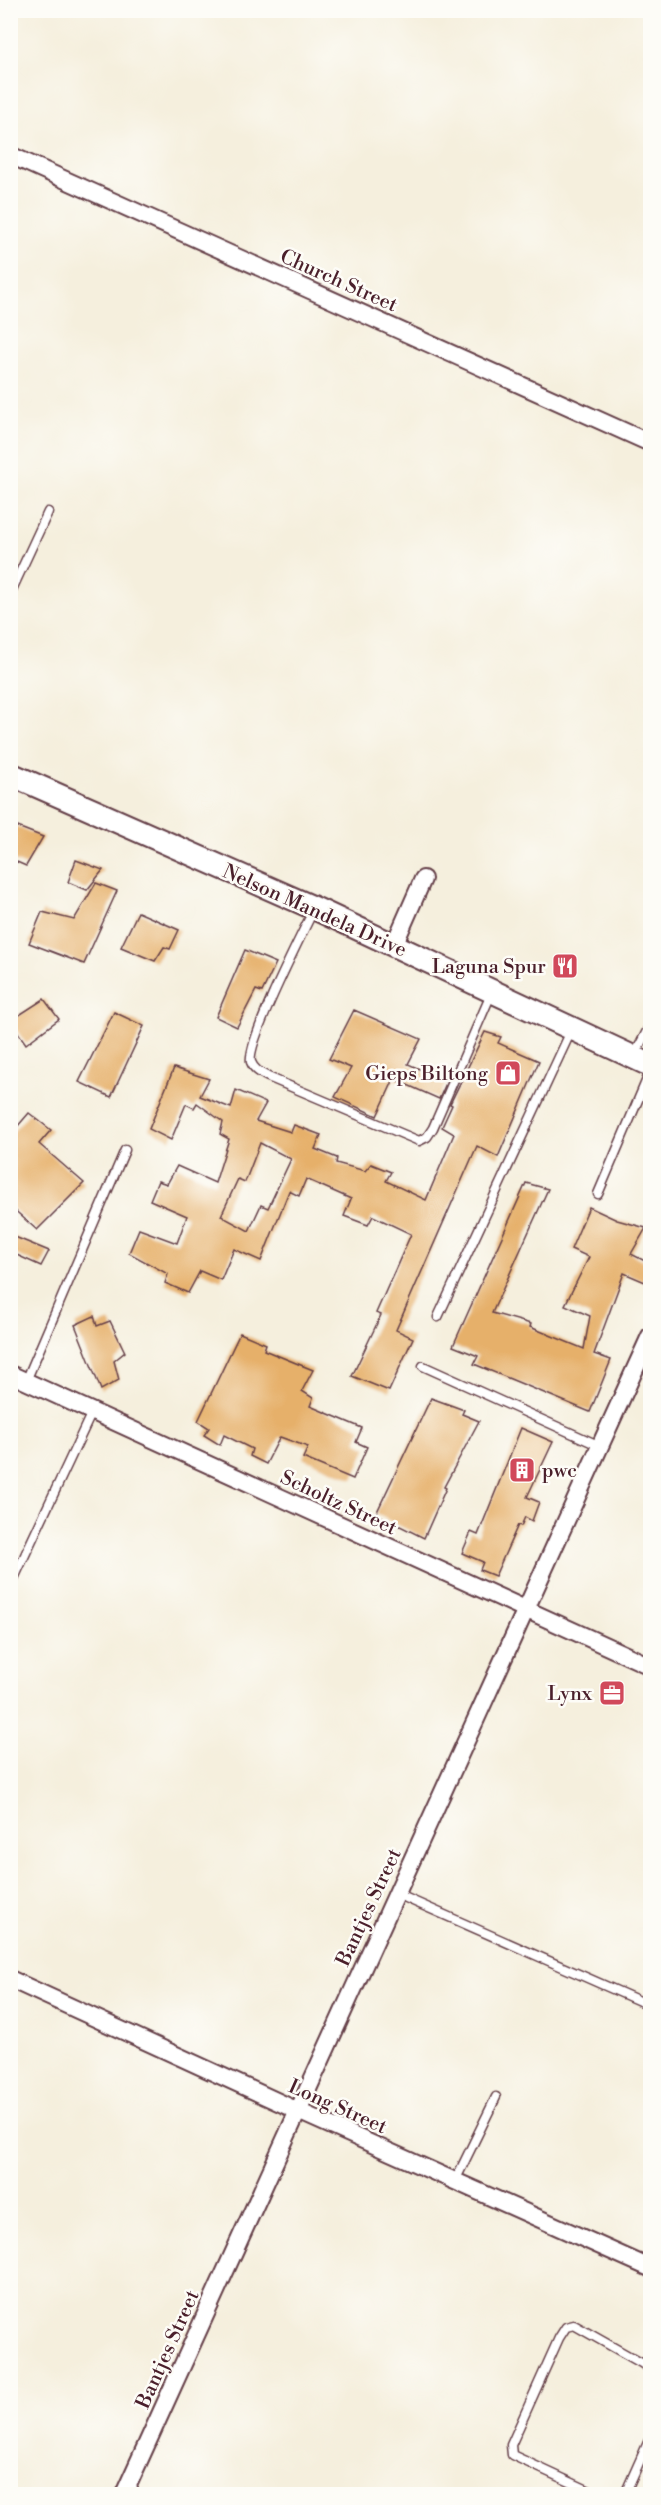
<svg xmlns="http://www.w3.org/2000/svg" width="661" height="2505" font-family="'Libre Bodoni',serif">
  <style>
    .building { fill: #e6b06a; fill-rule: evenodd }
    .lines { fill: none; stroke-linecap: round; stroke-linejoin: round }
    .service-casing { stroke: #643e46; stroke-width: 11 }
    .minor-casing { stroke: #643e46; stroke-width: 20 }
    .secondary-casing { stroke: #643e46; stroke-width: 26 }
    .service { stroke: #fff; stroke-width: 8 }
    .minor { stroke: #fff; stroke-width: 16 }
    .secondary { stroke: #fff; stroke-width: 22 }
    .labels { text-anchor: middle; stroke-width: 5; stroke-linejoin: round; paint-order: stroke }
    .street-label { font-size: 20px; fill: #4a1f2b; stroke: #fdfcf7 }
    .poi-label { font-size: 20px; fill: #4a1f2b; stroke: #fdfcf7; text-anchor: end }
  </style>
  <rect width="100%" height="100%" fill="#fdfcf7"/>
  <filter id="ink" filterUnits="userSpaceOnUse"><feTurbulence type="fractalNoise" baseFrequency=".0167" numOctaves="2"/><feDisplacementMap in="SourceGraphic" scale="12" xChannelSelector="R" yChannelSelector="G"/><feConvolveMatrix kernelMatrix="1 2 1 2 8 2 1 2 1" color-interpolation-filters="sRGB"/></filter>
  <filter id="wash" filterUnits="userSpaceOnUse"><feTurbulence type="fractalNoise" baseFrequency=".008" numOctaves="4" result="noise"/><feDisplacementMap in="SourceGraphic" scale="24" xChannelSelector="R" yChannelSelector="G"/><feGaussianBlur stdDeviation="1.35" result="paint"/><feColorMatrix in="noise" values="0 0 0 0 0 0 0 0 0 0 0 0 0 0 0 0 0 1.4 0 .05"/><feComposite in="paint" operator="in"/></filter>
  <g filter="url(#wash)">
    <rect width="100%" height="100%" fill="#f5efdd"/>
    <g id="blocks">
      <!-- building -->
      <g class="building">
        <path d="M10,824l33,13 -17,29 -16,-7z"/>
        <path d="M76,860l27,10 -16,20 -19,-8z"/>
        <path d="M96,883l21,8 -33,73 -55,-21 13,-31 32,8z"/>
        <path d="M138,912l41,18 -9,19 -6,-2 -9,14 -34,-14z"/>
        <path d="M245,950l31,13 -14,29 -6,-2 -19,37 -21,-10z"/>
        <path d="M44,999l15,20 -33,25 -16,-23z"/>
        <path d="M354,1010l67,29 -13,25 39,17 -8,18 -45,-20 -17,37 -42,-19 16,-29 -22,-9z"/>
        <path d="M114,1012l30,14 -33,71 -32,-15z"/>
        <path d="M485,1032l16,5 -3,6 41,18 -41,96 -21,-11 -81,184 17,8 -24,53 -37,-15 29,-61 -5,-2 35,-79 -38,-18 -5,9 -24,-9 7,-17 -45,-20 -7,17 -10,-5 -28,70 -27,-12 -13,31 -21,-9 -12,22 -23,-10 3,-9 -39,-21 10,-24 38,14 10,-27 -37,-16 8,-19 9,3 10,-18 38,17 14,-44 -9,-5 3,-12 -26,-19 -3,5 -8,-4 -15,36 -22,-11 25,-61 35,11 -9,17 31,12 5,-18 30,13 -10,18 35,11 3,-7 27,10 -6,14 22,9 -1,5 29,8 6,-7 20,8 -5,9 40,19 28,-66 -12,-7 10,-22 -2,-1zM260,1143l31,16 -23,49 -7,-3 -12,26 -28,-15 17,-37 7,3z"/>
        <path d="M29,1113l22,17 -12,14 45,39 -47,47 -27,-24v-71z"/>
        <path d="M526,1183l22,6 -56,124 39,11 -1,3 54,22 6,-33 -25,-11 24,-48 -18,-8 18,-42 28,13 29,8 -15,26 20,10v4l-6,14 -21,-9 -30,81 17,6 -21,52 -116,-48 4,-8 -25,-10z"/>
        <path d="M10,1235l39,16 -8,15 -31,-14z"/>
        <path d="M94,1316l3,10 13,-5 15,31 -11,9 5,19 -18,10 -26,-65z"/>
        <path d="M240,1333l26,11 -2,6 49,20 -11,21 11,7 -3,8 52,22 -6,14 11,5 -14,32 -50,-21 5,-11 -28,-10 -14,27 -16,-8 2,-7 -28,-14 -4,10 -16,-10 5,-7 -11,-7z"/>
        <path d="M431,1398l33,12 -2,4 17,7 -35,66 2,1 -22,50 -48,-24z"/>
        <path d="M521,1428l32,14 -26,55 12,5 -7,19 -7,-4 -4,9 -3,-1 -23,51 -15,-6 3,-8 -21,-9 9,-21 7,3z"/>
      </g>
    </g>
  </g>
  <g filter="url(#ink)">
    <use href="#blocks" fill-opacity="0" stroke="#643e46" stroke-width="1.5"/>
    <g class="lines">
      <defs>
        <g id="service">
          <path d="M10,594l38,-82"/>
          <path d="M314,909c-11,23 -68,134 -63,153 3,8 10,11 17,15l151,64 8,-4 6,-9 59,-136"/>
          <path d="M634,1056l16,-31"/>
          <path d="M598,1194l52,-122"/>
          <path d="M438,1317l134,-288"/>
          <path d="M423,1366l177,80"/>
          <path d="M26,1381l99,-231"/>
          <path d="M10,1587l82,-175"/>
          <path d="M397,1894l245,108"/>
          <path d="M455,2181l41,-84"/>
          <path d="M644,2365l6,-11"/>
          <path d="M596,2494l-84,-39 -1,-10 48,-107 7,-11 8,-2 76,43"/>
          <path d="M625,2494l25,-56"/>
        </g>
        <g id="minor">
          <path d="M10,155l640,288"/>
          <path d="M394,945l29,-66"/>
          <path d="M10,1374l640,292"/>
          <path d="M10,1979l288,132 352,157"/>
          <path d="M124,2494l526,-1158"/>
        </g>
        <path id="secondary" d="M10,774l304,134 336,157"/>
      </defs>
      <!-- service casing -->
      <use href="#service" class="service-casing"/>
      <!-- minor casing -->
      <use href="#minor" class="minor-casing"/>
      <!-- secondary casing -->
      <use href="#secondary" class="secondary-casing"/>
      <!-- service -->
      <use href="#service" class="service"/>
      <!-- minor -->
      <use href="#minor" class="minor"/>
      <!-- secondary -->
      <use href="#secondary" class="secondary"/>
    </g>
  </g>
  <!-- icons -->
  <defs>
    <symbol id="restaurant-square" viewBox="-11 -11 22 22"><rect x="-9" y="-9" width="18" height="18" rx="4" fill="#d1495b" stroke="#fdfcf7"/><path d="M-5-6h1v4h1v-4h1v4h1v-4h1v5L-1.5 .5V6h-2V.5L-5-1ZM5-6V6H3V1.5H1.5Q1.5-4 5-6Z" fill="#fff"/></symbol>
    <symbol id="shop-square" viewBox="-11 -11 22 22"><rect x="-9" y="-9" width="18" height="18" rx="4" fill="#d1495b" stroke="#fdfcf7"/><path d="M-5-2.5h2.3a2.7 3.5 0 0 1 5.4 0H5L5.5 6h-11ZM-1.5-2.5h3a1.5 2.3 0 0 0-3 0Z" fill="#fff"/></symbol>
    <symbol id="building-square" viewBox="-11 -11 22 22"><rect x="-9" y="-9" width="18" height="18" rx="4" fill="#d1495b" stroke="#fdfcf7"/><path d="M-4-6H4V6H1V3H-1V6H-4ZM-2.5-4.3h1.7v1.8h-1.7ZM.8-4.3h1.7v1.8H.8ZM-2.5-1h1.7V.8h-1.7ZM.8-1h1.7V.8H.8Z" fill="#fff"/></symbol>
    <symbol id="office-square" viewBox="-11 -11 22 22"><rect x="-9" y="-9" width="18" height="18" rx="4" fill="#d1495b" stroke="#fdfcf7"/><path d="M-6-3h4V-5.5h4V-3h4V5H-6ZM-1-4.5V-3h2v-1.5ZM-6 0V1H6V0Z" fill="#fff"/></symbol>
  </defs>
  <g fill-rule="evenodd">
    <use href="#restaurant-square" x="550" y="951" width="30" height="30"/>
    <use href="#shop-square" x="493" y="1058" width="30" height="30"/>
    <use href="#building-square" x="507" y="1455" width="30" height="30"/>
    <use href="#office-square" x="597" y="1678" width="30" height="30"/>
  </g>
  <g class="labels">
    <!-- street labels -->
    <g class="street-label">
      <text transform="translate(339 280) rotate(24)" y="7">Church Street</text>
      <text transform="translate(315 910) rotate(24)" y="7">Nelson Mandela Drive</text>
      <text transform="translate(339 1502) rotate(25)" y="7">Scholtz Street</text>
      <text transform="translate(368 1907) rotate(-65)" y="7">Bantjes Street</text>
      <text transform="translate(338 2106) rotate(24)" y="7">Long Street</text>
      <text transform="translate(167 2349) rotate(-66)" y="7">Bantjes Street</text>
    </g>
    <!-- poi labels -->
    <g class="poi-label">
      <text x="546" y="973">Laguna Spur</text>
      <text x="488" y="1080">Gieps Biltong</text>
      <text x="542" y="1477" text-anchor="start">pwc</text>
      <text x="592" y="1700">Lynx</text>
    </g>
  </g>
  <!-- margin -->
  <rect width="661" height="2505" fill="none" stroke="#fdfcf7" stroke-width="36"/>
</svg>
